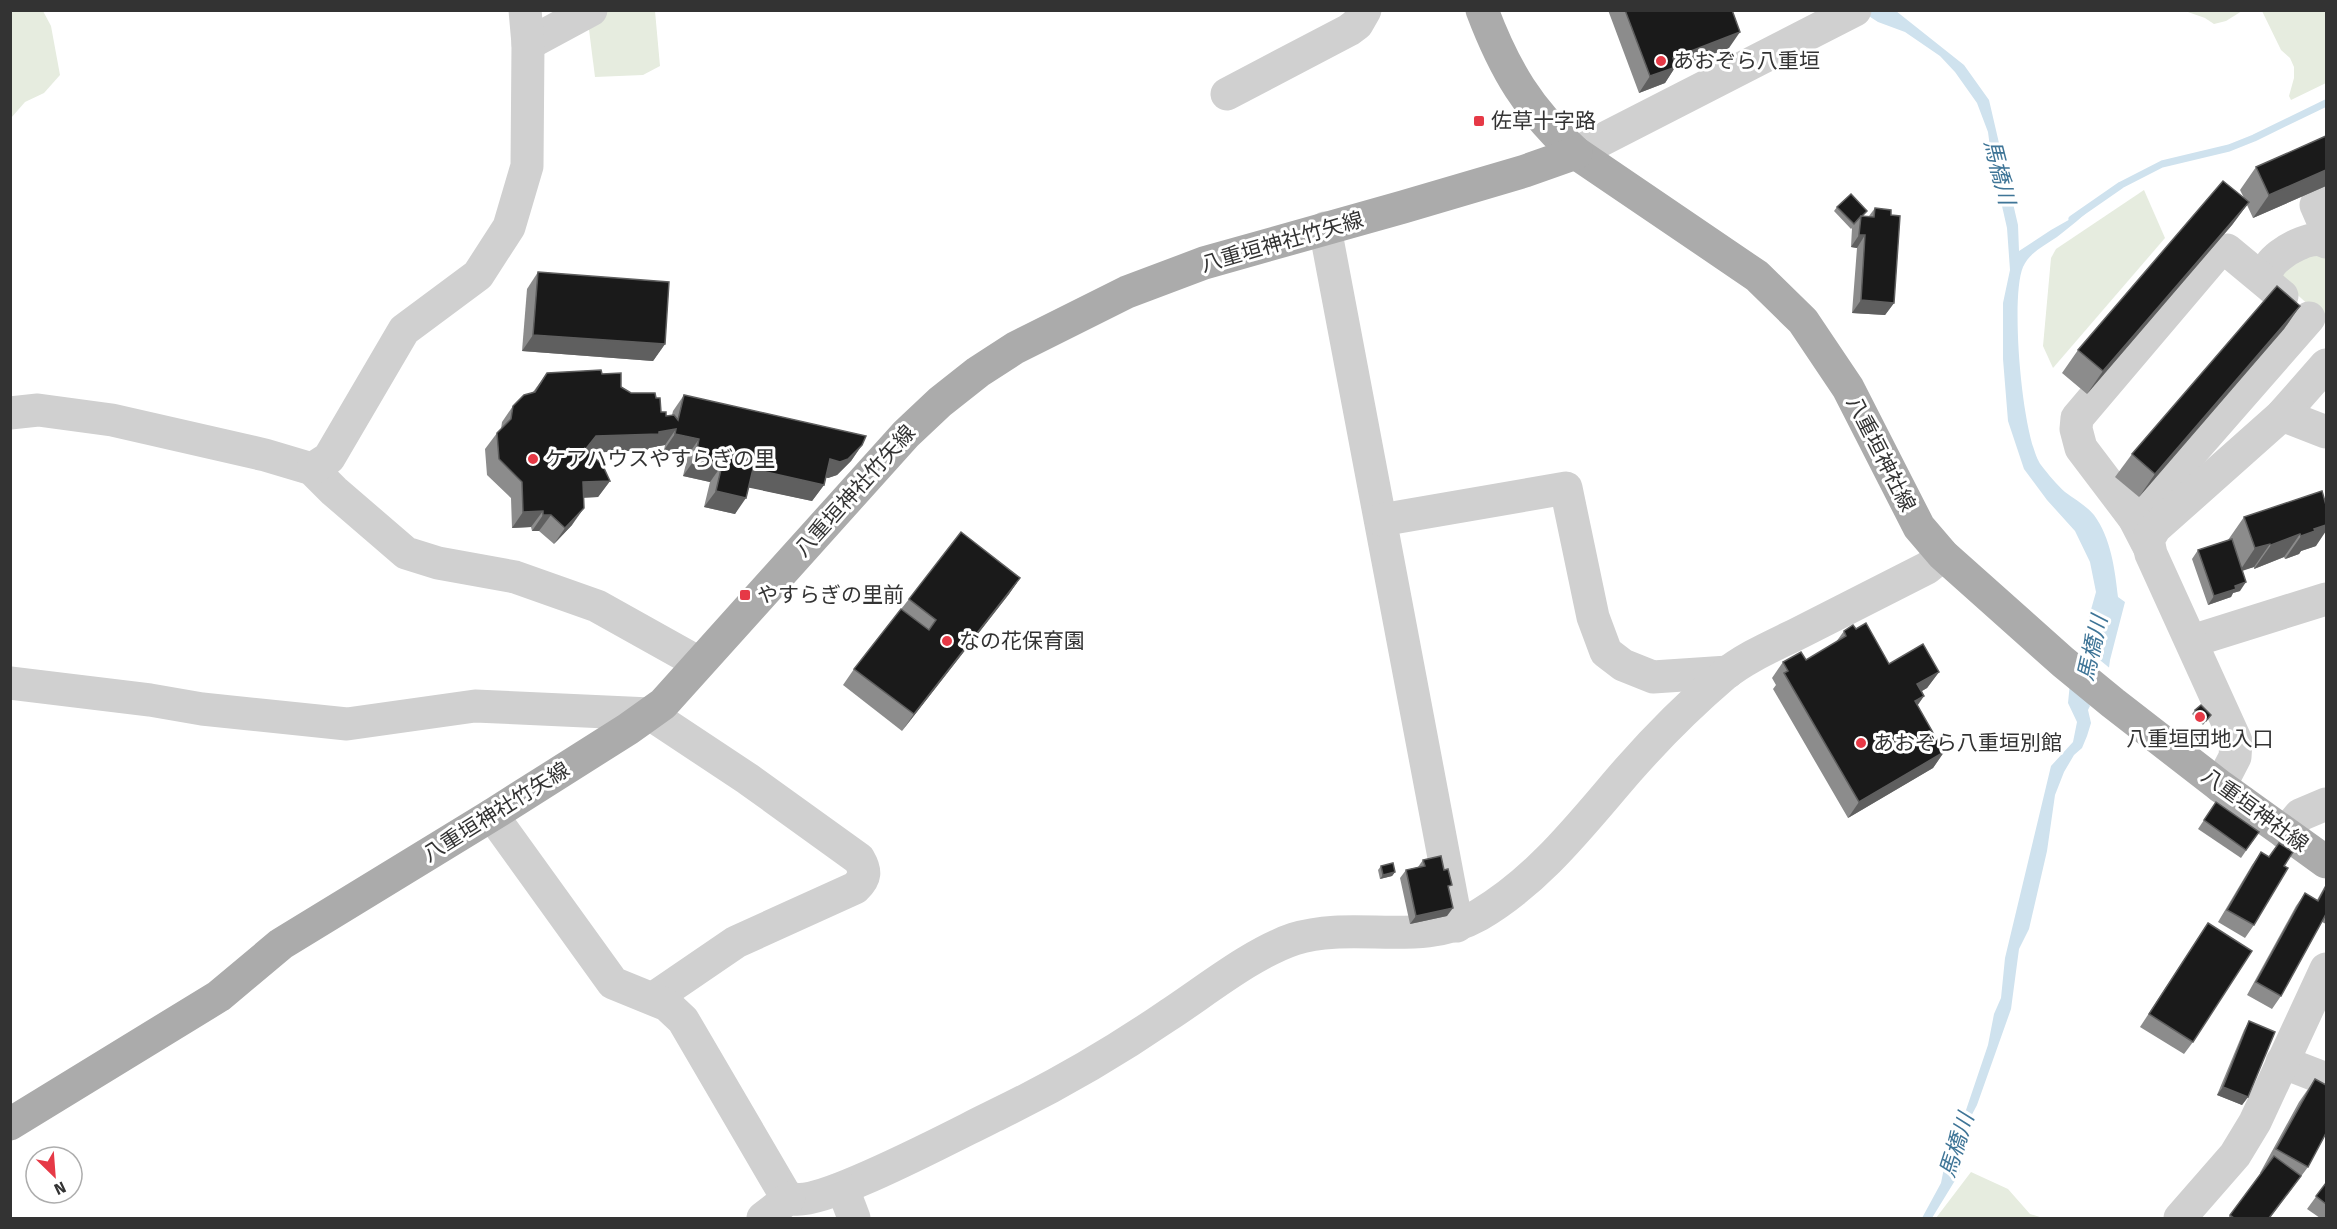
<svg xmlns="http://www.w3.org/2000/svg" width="2337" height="1229" font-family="'Fira Sans','Noto Sans JP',sans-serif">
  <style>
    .green { fill: #e6ecdf }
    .water { fill: #cfe2ee }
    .pier { fill: #fff }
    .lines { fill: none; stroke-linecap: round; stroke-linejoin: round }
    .stream { stroke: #cfe2ee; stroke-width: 7 }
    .minor { stroke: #d0d0d0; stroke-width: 33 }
    .major { stroke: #ababab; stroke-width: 33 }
    .wall { fill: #8c8c8c }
    .shaded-wall { fill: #5f5f5f }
    .building { fill: #1a1a1a; stroke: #5f5f5f; stroke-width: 1.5 }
    .poi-dot { fill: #e63946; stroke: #fff; stroke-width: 2 }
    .labels { text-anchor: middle; stroke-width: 6; stroke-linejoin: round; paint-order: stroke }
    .poi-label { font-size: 21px; fill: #333; stroke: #fff; text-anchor: start }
    .street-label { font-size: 21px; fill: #333; stroke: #fff }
    .water-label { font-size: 22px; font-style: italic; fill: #3f7597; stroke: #fff }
  </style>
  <rect width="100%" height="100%" fill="#fff"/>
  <!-- green -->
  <g class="green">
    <path d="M11,10l32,1 8,15 9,49 -16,18 -19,9 -14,16z"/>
    <path d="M593,10l62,1 5,55 -17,9 -48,2 -8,-63z"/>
    <path d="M2185,11h57l-16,10 -12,3 -9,-6z"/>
    <path d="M2262,11h64v72l-35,17 -2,-4 5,-18v-11l-4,-9 -9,-8z"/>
    <path d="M2144,190l21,48 -112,130 -10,-22 8,-88 5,-9z"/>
    <path d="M2296,255h30v66l-49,-45z"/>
    <path d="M1971,1172l37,17 22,25 13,4h-107z"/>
  </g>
  <!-- water -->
  <g class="water">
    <path d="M1861,11h35l68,54 25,35 29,125 1,26 32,-21 44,-25c-12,11 -25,22 -38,32 -13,9 -27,15 -34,30 -13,30 -1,172 18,198 7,9 16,20 24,27 9,7 22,14 29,23 17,23 21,55 24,82l7,5 -15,58 -4,31 -31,-25 21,-74 -6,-30 -15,-31 -28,-31 -23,-31 -16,-48 -5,-62v-56l7,-33 -3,-42 -15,-66 -4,-30 -11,-29 -22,-31 -15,-16 -35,-24 -27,-10z"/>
    <path d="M2071,673l19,33 -2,4 3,13 -4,13 -5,12 -8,7 -10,17 -9,23 -8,56 -18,78 -10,20 -8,60 -34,96 -11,21 -6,18 -1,10 3,7 -3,13 -27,44h-10l19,-35 8,-40 16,-30 23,-68 6,-31 7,-16 4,-40 46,-192 22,-24 4,-20 -9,-19z"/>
  </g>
  <!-- pier -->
  <path class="pier" d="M2078,642l34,28 -3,22 -37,-27z"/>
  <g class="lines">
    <!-- stream -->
    <path class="stream" d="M2072,219l49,-34 41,-21 67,-16 25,-10 72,-35"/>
    <!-- minor -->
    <g class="minor">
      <path d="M528,44l63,-34"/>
      <path d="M1227,94l122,-64 8,-6 8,-14"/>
      <path d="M1576,153l279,-143"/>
      <path d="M2326,201l-10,4 10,23"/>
      <path d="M1325,228l132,698"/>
      <path d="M2282,296c-4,-4 -11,-8 -14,-13 -11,-19 29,-41 44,-43 5,-1 10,0 14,2"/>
      <path d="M10,413l28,-3 74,10 153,35 47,14 22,22 72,62 32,10 77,14 82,29 102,57"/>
      <path d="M2282,415l44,-50"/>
      <path d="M312,469l17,-11 75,-128 74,-55 31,-48 18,-61 1,-122 -3,-34"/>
      <path d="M2134,518l175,-200"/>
      <path d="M1381,520l185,-32 27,129 13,35 17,13 30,12 75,-5"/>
      <path d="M2149,547l-15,-29 -53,-70 -5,-19 1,-11 140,-165 10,-3 41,34"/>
      <path d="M2192,641l134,-42"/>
      <path d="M10,683l140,17 52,9 145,15 128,-18 175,8 98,65 111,80c7,12 7,19 -4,29l-119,54 -82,56"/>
      <path d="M2220,786l15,-29 1,-16 -85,-187 -3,-14 7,-12 127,-113 44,17"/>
      <path d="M492,815l121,168 54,22 16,15 100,171c4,5 5,7 11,8 32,6 168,-68 204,-85 60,-29 115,-61 169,-98 37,-24 85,-63 127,-77 61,-19 127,9 185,-24 61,-36 103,-92 149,-145 29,-33 62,-66 96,-95 22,-18 51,-30 77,-43 42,-21 84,-43 126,-64l16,-13"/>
      <path d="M2285,833l15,-18 26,-11"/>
      <path d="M2282,1062l44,17"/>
      <path d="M843,1189l11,29"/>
      <path d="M763,1218l26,-20"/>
      <path d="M2180,1218l55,-63 20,-33 71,-153"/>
    </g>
    <!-- major -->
    <g class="major">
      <path d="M1482,10c23,61 46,99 94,143l181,123 46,45 45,67 71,139 24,28 120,107 50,41 107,83 106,76"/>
      <path d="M10,1124l209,-128 62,-52 211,-129 136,-86 35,-25 243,-270 34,-32 38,-30 37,-24 112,-56 77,-29 199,-56 122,-36 51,-18"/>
    </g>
  </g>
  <!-- wall -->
  <g class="wall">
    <path d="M1608,10h124l-3,38 -55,21 -9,14 -26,10z"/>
    <path d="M2326,136v50l-73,32 -6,-13 -15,20 -145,169 -25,-21 16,-23 166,-152 -4,-8 16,-23z"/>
    <path d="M1837,207l27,9h5l6,-8 16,7 3,88 -9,12 -33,-2 5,-65 -6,-1 1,-19 3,-3 -4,4 -17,-18z"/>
    <path d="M538,272l127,72 -12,17 -131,-10 5,-62z"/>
    <path d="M2300,306l-16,23 -145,168 -24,-20 17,-23z"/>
    <path d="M547,373l55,1 29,19 25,5 5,14 5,4 6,-1 1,-4 11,-16 178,50 -11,16 -14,14 -9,3 -3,-1 -1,8 -12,16 -63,-14 -14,27 -31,-7 6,-25 -27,-6 5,-21 -24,-5 1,-5 -16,3 -2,2 -59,3 22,28 -12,16 -15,1 -11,27 -18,19 -15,-13h-7l-1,-4 -19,1 -1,-30 -24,-23 -2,-26 12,-16 4,-4 1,-7 11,-16 20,-14z"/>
    <path d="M2322,491l-6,55 -15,5 -2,3 -14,5 -1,-2 -30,12v-2l-12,3 -2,21 -7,2 -2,4 -23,8 -16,-46 6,-9 30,-10 16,-23z"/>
    <path d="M1020,578l-11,16 -107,137 -59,-46 11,-16 55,-70z"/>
    <path d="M1856,629l33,35 50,8 -12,16 -5,3 2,5 -7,9 27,47 -11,16 -85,50 -75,-129 3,-4 -4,-7 11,-16 23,-2 30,-18 8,-11z"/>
    <path d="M2195,710l16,5 -8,10 -11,-11z"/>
    <path d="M2216,802l43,30 -18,26 -43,-29z"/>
    <path d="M2279,843l5,23 -30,59 -9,13 -27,-16 34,-57 9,-13 8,5z"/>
    <path d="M1423,860l26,29 -2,27 -37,8 -10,-46 6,-8 12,-3z"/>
    <path d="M1381,866l14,6 -3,4 -12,3 -2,-9z"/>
    <path d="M2326,884v40l-4,-2 -41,74 -9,13 -25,-14 49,-89 9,-13 12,7z"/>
    <path d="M2208,923l-15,119 -9,12 -44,-27z"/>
    <path d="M2249,1021l-1,76 -6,8 -25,-10 27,-65z"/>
    <path d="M2315,1079l-7,88 -38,51h-42l33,-45h-1l39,-71z"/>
    <path d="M2326,1183v35h-6l-13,-9z"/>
  </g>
  <!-- shaded-wall -->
  <g class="shaded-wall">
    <path d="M1740,32l-11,16 -55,21 -9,14 -26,10 11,-17 23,-18z"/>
    <path d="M2326,170v16l-73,32 16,-23z"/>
    <path d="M2249,202l-17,23 -145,169 16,-23z"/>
    <path d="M1859,235h6l-8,13 -6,-1z"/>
    <path d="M1861,300l33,3 -9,12 -33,-2z"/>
    <path d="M2300,306l-16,23 -145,168 16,-23z"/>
    <path d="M533,335l132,9 -12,17 -131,-10z"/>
    <path d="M676,429l-11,16 -16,3 -2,2 -62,3v-3l11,-14 63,-4z"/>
    <path d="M675,434l24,5 -11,16 -24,-5z"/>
    <path d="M862,445l-11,16 -14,14 -9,3 -10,-3 12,-16z"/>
    <path d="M695,459l27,6 -12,17 -27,-6z"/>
    <path d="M753,469l71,16 -12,16 -71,-15z"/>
    <path d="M610,481l-12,16 -27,1 12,-16z"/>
    <path d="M716,491l30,7 -11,16 -31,-7z"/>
    <path d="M584,508l-12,17 -18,19 11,-16z"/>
    <path d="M543,511l-12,16 -19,1 11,-16z"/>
    <path d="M543,515h8l-12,16h-7z"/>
    <path d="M2326,525v6l-10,15 -15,5 -2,3 -14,5 16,-23 13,-7z"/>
    <path d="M2300,534l-16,23 -30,12 17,-24z"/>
    <path d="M2270,544l-16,23 -15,5 16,-24z"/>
    <path d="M1020,578l-11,16 -107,137 12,-17z"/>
    <path d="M2246,582l-6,9 -7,2 -2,4 -23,8 6,-9 21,-10z"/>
    <path d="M1939,672l-12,16 -21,12 11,-16z"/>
    <path d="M1924,696l-11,16 2,-11z"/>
    <path d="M1944,752l-11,16 -85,50 11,-16z"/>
    <path d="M1395,872l-3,4 -12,3 3,-4z"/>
    <path d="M1453,908l-6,8 -37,8 6,-8z"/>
    <path d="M2223,1087l25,10 -6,8 -25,-10z"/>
  </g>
  <!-- building -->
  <g class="building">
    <path d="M1625,10h107l8,22 -67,26 3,9 -26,9z"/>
    <path d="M2326,136v34l-57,25 -13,-28z"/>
    <path d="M2223,181l26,21 -146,169 -25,-21z"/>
    <path d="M1851,194l16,17 -5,5h-1l-7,8 -17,-17z"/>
    <path d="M1875,208l16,2v5l9,1 -6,87 -33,-3 4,-65h-6l2,-19 13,1z"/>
    <path d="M538,272l131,10 -4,62 -132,-9z"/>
    <path d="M2277,286l23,20 -145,168 -23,-20z"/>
    <path d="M601,370l1,4 19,-1v14l10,6h24l1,5h4l1,14h5v4l8,-1 4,5 6,-25 182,41 -4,9 -14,14 -8,3 -10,-3 -6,26 -71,-16 -7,29 -30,-7 6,-26 -27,-6 4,-20 -24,-5 1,-5 -17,3v2l-63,2 -11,14 17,14 8,17 -27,1 1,26 -19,20 -14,-13h-8v-4l-20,1 -1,-30 -23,-23 -2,-26 14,-14 2,-13 11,-11 11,-3 12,-19z"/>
    <path d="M2322,491l4,14v20l-12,4 1,2 -14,5 -1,-2 -29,11 -1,-1 -15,4 -11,-31z"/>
    <path d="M961,532l59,46 -106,136 -60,-45 47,-60 28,21 7,-10 -27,-21z"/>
    <path d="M2232,539l14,43 -11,4 1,3 -22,7 -16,-46z"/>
    <path d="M1866,623l23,41 34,-20 16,28 -22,12 7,12 -9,5 29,51 -85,50 -75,-129 4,-2 -5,-9 18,-10 5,8 40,-24 -2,-5 9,-6 3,4z"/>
    <path d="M2201,705l10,10 -5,6 -11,-11z"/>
    <path d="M2216,802l43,30 -13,18 -42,-30z"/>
    <path d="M2279,843l14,9 -9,14 4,2 -34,57 -27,-15 34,-58 8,5z"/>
    <path d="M1441,856l3,14 4,-1 4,16 -4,1 5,22 -37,8 -10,-46 19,-4 -2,-6z"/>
    <path d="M1393,863l2,9 -12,3 -2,-9z"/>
    <path d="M2326,886v28l-45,82 -25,-14 49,-89 13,8z"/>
    <path d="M2208,923l44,28 -59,91 -44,-28z"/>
    <path d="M2249,1021l26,11 -27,65 -25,-10z"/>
    <path d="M2315,1079l11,6v48l-18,34 -32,-18z"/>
    <path d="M2274,1156l27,20 -32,42h-35l-4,-3z"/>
    <path d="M2326,1183v21l-10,-8z"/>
  </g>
  <!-- markers -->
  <g class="poi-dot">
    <circle cx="1661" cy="61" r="6"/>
    <rect x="1473" y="115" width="12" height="12" rx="3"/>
    <circle cx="533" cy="459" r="6"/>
    <rect x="739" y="589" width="12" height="12" rx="3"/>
    <circle cx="947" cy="641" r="6"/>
    <circle cx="2200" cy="717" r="6"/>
    <circle cx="1861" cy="743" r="6"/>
  </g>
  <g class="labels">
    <!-- poi labels -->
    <g class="poi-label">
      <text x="1673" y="68">あおぞら八重垣</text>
      <text x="1491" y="128">佐草十字路</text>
      <text x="545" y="466">ケアハウスやすらぎの里</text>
      <text x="757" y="602">やすらぎの里前</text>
      <text x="959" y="648">なの花保育園</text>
      <text x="2200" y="746" text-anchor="middle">八重垣団地入口</text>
      <text x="1873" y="750">あおぞら八重垣別館</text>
    </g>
    <!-- street labels -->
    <g class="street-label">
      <text transform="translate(1282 242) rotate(-16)" y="7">八重垣神社竹矢線</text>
      <text transform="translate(1881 454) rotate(63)" y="7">八重垣神社線</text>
      <text transform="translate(855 491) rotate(-48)" y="7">八重垣神社竹矢線</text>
      <text transform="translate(2255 810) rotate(36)" y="7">八重垣神社線</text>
      <text transform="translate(496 812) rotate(-32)" y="7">八重垣神社竹矢線</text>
    </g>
    <!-- water labels -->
    <g class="water-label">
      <text transform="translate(2000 172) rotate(76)" y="8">馬橋川</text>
      <text transform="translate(2092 648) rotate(-77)" y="8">馬橋川</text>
      <text transform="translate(1956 1145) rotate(-72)" y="8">馬橋川</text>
    </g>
  </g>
  <!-- border -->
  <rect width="2337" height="1229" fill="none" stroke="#333333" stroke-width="24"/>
  <!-- north arrow -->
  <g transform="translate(54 1175) rotate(155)"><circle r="28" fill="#ffffff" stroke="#adadad" stroke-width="1.5"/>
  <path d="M0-4.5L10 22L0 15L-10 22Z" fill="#e63946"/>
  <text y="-9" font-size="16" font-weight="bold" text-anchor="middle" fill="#333333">N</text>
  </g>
</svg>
